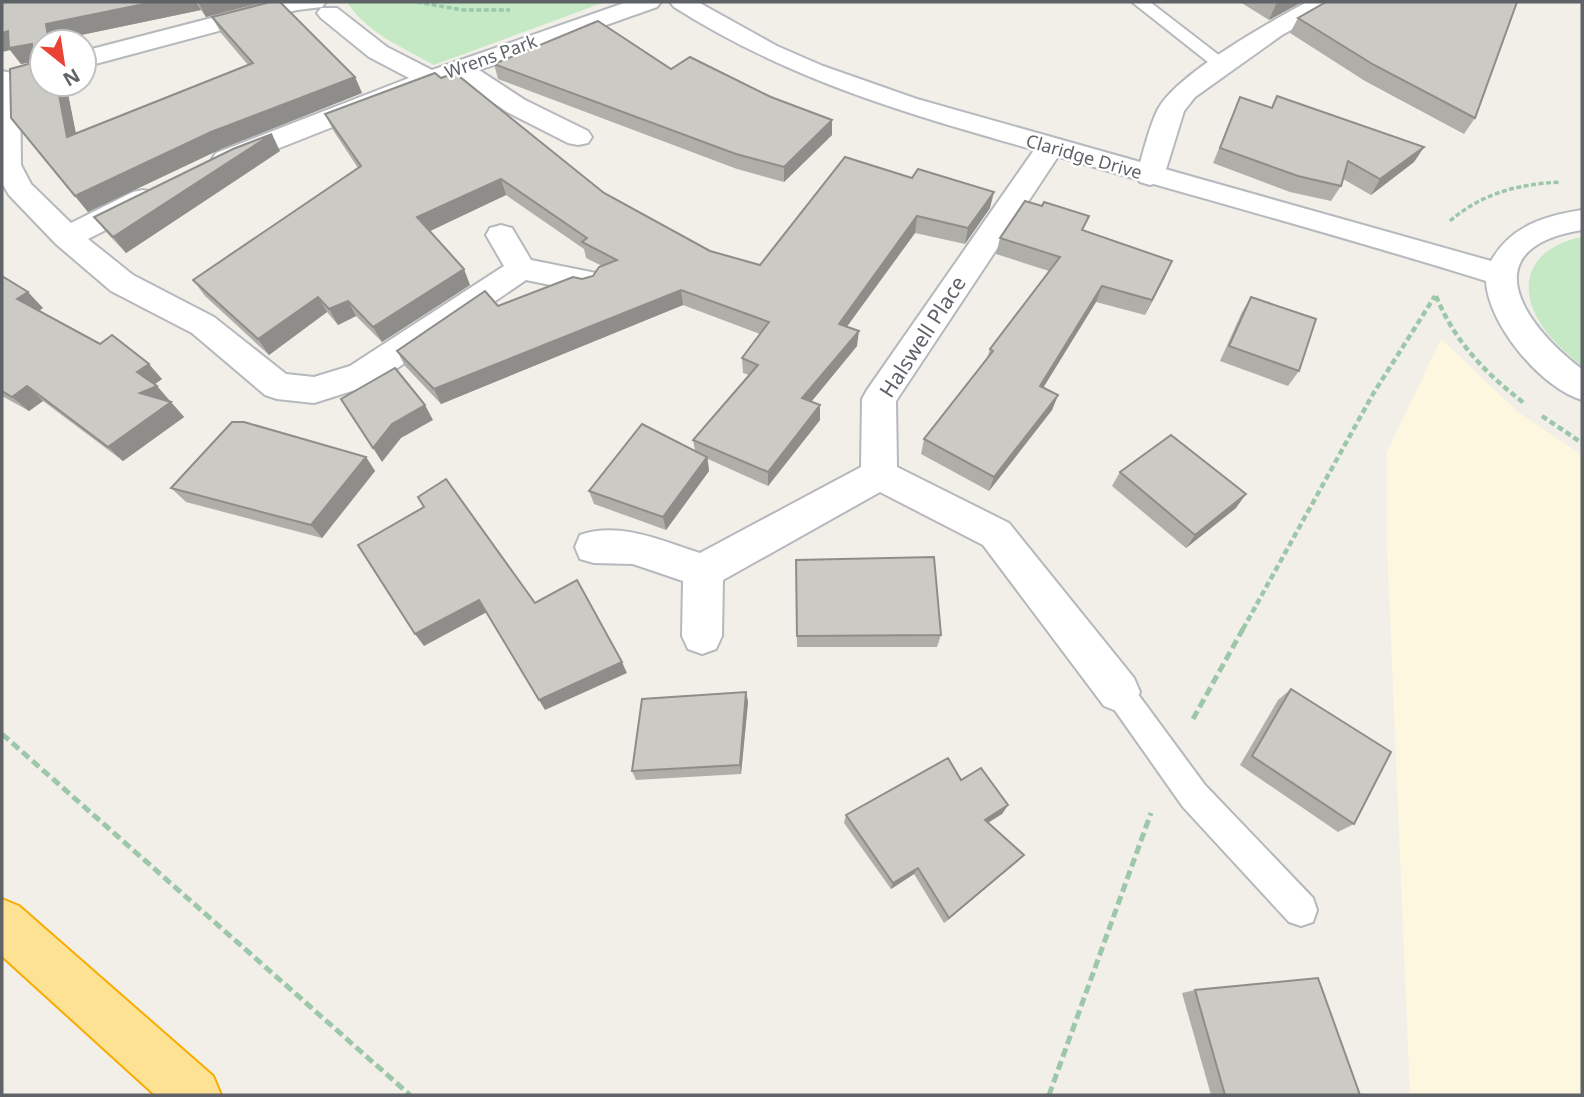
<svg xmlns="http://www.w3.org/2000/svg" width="1584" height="1097" font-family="'Noto Sans',sans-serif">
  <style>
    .commercial { fill: #fef7e0 }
    .green { fill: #c5e8c5 }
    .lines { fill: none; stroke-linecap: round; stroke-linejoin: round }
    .lane-casing { stroke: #b5b8bc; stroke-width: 4 }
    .street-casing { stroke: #b5b8bc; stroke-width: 4 }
    .secondary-casing { stroke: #b6babf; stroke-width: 4 }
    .highway-casing { stroke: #f9ab00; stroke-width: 4 }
    .path-far2 { stroke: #9cc7a9; stroke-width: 3.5; stroke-dasharray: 5 2.5; stroke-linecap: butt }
    .path-far1 { stroke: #9cc7a9; stroke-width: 4.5; stroke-dasharray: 6 3.5; stroke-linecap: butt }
    .path { stroke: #9cc7a9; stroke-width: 5; stroke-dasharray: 9 4.5; stroke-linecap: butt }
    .lane { fill: #fff; fill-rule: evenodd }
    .street { fill: #fff; fill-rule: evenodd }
    .secondary { fill: #fff; fill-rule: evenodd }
    .highway { fill: #fde293; fill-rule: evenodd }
    .wall { fill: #afaea9 }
    .shaded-wall { fill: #8f8d8a }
    .building { fill: #cccac5; stroke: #8f8d8a; stroke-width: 2 }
    .labels { text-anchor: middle; stroke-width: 5; stroke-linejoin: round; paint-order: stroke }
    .far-street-label { font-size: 18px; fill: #5f6368; stroke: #fff }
    .street-label { font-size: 21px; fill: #5f6368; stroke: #fff }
  </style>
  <rect width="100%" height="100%" fill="#f1efe8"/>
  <!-- commercial -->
  <path class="commercial" d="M1441,339l77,73 64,43v640h-172l-23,-551v-92z"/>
  <!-- green -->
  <g class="green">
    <path d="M347,2h258l-171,63c-32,-18 -66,-31 -87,-63z"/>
    <path d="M1582,237v129c-16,-13 -34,-28 -44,-47 -24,-43 1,-74 44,-82z"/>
  </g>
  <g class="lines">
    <defs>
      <g id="lane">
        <path d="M1132,2h18l83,64 -3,4h-12z"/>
        <path d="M1119,678l10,4 76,103 108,113 4,12 -4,12 -12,4 -12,-4 -106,-115 -74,-105 -4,-10 4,-10z"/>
      </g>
      <g id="street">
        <path d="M273,2h53l-4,5 -25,3 -213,57v-16z"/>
        <path d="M627,2h34l-4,5 -178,63 46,30 63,31 4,6 -4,6 -10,2 -10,-2 -61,-31 -50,-34 -221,87 -10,3 -10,-3 -4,-6 4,-6 193,-75 -40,-21 -48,-39 -4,-5 4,-5h16l50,39 45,23z"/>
        <path d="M1307,2h29l-4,5 -50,28 -87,62 -11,14 -20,65 -4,6 -10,3 -10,-3 -4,-6c7,-21 12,-47 22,-67 19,-35 112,-87 149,-107z"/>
        <path d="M2,71l14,3 4,5 1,86 10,19 40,39 62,-31 10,-2 10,2 4,7 -4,7 -65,33 45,36 81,42 72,57 28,3 36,-11 154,-100 -18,-31 4,-7 11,-3 11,3 19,32 65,13 5,8 -5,8 -11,3 -59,-12 -152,104 -60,19 -37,-4 -12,-4 -73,-62 -81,-42 -55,-47 -47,-49 -7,-12z"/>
        <path d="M1051,138l10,2 4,6 -169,255 1,66 112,56 125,155 6,14 -6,14 -15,6 -15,-6 -121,-161 -103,-53 -157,88 -1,56 -6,13 -14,5 -14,-5 -6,-13 1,-55 -50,-17 -39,-1 -14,-4 -5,-12 5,-12c40,-14 82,6 120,18l161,-86 1,-68 5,-9 174,-250z"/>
      </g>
      <path id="secondary" d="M670,2h28l79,44 46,20 94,33 574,162c20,-35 53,-45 91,-51v20c-111,18 -59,95 0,139v31c-41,-12 -94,-76 -96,-119 -141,-44 -282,-82 -423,-123 -140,-40 -264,-72 -389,-151z"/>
      <path id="highway" d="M2,899l17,7 194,170 8,19h-66l-153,-139z"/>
    </defs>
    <!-- lane casing -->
    <use href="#lane" class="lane-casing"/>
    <!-- street casing -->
    <use href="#street" class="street-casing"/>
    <!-- secondary casing -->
    <use href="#secondary" class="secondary-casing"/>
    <!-- highway casing -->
    <use href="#highway" class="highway-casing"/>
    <!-- path-far2 -->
    <g class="path-far2">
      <path d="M417,2l46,8h47"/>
      <path d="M1450,221c32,-28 69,-37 111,-39"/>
    </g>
    <!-- path-far1 -->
    <g class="path-far1">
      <path d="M1436,296c19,46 49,77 88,107"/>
      <path d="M1542,416l40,27"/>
      <path d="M1243,629l130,-235 62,-98"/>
    </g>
    <!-- path -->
    <g class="path">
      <path d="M1193,719l51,-92"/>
      <path d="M2,734l408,361"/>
      <path d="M1049,1095l102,-282"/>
    </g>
    <!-- lane -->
    <use href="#lane" class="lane"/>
    <!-- street -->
    <use href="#street" class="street"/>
    <!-- secondary -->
    <use href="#secondary" class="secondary"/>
    <!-- highway -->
    <use href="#highway" class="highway"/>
  </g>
  <!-- wall -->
  <g class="wall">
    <path d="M2,2h262l-58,15 -5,-7 -144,30v2h-15l24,42 10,50 172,-69 -27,-32 -9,-16 143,60 7,16 -141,56 -133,63 -77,-94 21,-56 -11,2 -11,-14 -8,2z"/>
    <path d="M1240,2h62l-33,18z"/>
    <path d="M1298,18l177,100 -11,16 -99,-53 -75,-48z"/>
    <path d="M494,64l177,5 161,51v15l-48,47 -47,-13 -239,-90z"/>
    <path d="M441,78l163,115 106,58 50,14 85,-108 145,51 -25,36 -50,-11 -68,93 10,20 -46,56 9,3v15l-52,66 -60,-27 1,12 -43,59 -72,-26 -5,-13 106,-40 -2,-11 56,-65 -6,-2 -1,-15 18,-24 -77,-29 -242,99 -36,-38 -8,-15 101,-45 95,-30 9,-10 -16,-8 -2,-9 -78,-54 -77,36 41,54 -88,57 -26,-26 -18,9 -11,-13 -58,43 -64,-59 -12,-16 165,-112 -25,-38 -8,-16z"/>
    <path d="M1240,97l31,11 153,39 -10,15 -43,33 -28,-16 -2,7 -10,15 -41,-9 -77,-29z"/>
    <path d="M280,151l-154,102 -19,-20 -13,-16z"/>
    <path d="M1085,231l80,46 -20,38 -49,-13 -53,86 15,7 -6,15 -63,81 -68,-37 3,-15 63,-81 3,-9 59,-78 -53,-17 4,-16z"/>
    <path d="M2,276l41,32 -4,3 123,68 -7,5 29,33 -61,44 -80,-60 -14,10 -27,-15z"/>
    <path d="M1251,297l48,74 -11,15 -68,-25 22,-49z"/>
    <path d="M366,457l9,14 -53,67 -136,-36 -15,-14z"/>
    <path d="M1120,472l116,36 -50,40 -74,-62z"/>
    <path d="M796,560l145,75 -4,12h-140z"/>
    <path d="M1291,689l63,135 -16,8 -98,-67 38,-65z"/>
    <path d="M746,692l2,10 -7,72 -105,6 -4,-9z"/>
    <path d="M961,780l47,25 -6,9 -14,9 36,32 -7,7 -73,61 -30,-49 -23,15 -47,-66 2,-8z"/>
    <path d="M1195,990l165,105h-149l-29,-102z"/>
  </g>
  <!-- shaded-wall -->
  <g class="shaded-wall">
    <path d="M154,2h42l5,8 -144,30v2h-8l-3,-18z"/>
    <path d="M198,2h66l-58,15z"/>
    <path d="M1281,2h21l-33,18 7,-16z"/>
    <path d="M8,31l24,13 10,16 -21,4 -11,-14 -8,2v-19z"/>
    <path d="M355,77l7,16 -141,56 -133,63 -13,-16 136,-64z"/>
    <path d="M57,84h9l14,70 -13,-17z"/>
    <path d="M832,120v15l-48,47v-15z"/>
    <path d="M272,134l8,17 -154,102 -13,-16z"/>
    <path d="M1424,147l-10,15 -43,33 9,-16z"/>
    <path d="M501,179l5,16 -82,39 -7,-17z"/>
    <path d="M994,192l-4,16 -25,36 3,-16z"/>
    <path d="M917,216l-2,17 -77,106 1,-15z"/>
    <path d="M1172,261l-7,16 -20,38 7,-15z"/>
    <path d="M464,269l6,16 -88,57 -9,-15z"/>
    <path d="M1102,286l-6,16 -61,99 5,-15z"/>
    <path d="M681,290l2,15 -242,99 -7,-15z"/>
    <path d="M28,292l15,16 -11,7 -15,-16z"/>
    <path d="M318,297l9,15 -58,43 -11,-16z"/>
    <path d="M348,301l8,15 -18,9 -9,-16z"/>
    <path d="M859,331l-2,15 -55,67v-15z"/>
    <path d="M149,364l13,15 -11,8 -14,-15z"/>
    <path d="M27,386l16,15 -14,10 -17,-14z"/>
    <path d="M157,386l13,15 -16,7 -14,-15z"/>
    <path d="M1058,395l-6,15 -63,81 5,-14z"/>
    <path d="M171,402l13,15 -61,44 -15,-14z"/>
    <path d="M425,405l8,15 -32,18 -19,24 -9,-14 19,-24z"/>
    <path d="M820,405v15l-52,66v-14z"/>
    <path d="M366,457l9,14 -53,67 -11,-13z"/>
    <path d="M707,457l2,14 -43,59 -3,-13z"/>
    <path d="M1246,494l-10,14 -50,40 9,-13z"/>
    <path d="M479,600l8,12 -63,34 -9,-12z"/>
    <path d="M622,662l5,11 -82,37 -6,-10z"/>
    <path d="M746,692l2,10 -7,72 -1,-9z"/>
    <path d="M1008,805l-6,9 -23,14 6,-8z"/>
    <path d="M1024,855l-7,7 -73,61 5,-5z"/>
    <path d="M918,868l-4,6 -23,15 2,-6z"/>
  </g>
  <!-- building -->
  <g class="building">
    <path d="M2,2h152l-108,22 3,18h-7v42h15l10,53 186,-74 -41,-46 58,-15h10l75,75 -144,55 -136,64 -64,-78 -1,-49 22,-6v-19l-23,4 -1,-17 -6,2z"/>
    <path d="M1326,2h191l-42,116 -101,-53 -76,-47z"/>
    <path d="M598,21l73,48 19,-12 81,40 61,23 -48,47 -48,-13 -242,-90z"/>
    <path d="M435,73l6,5 14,-5 149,120 106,58 50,14 85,-108 67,21 6,-9 76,23 -26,36 -51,-12 -78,108 20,7 -57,67 18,7 -52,67 -75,-32 65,-75 -16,-7 27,-36 -88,-32 -247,99 -37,-38 88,-60 13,15 75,-29 9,2 11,-3 6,-9 18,-7 -35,-18 5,-4 -86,-59 -84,38 47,52 -91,58 -25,-26 -19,8 -11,-12 -60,42 -65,-59 168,-114 -36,-52z"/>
    <path d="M1277,96l147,51 -44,32 -32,-18 -7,25 -43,-10 -78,-28 20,-51 32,11z"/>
    <path d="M272,134l-159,103 -19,-20 139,-68z"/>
    <path d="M1025,201l17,5 2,-4 45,14 -7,14 90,31 -20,39 -50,-14 -62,100 18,9 -64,82 -70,-38 69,-88 -3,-2 70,-92 -60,-19z"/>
    <path d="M2,276l26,16 -11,7 83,45 12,-9 37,29 -12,8 20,14 -17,7 31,9 -63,45 -81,-61 -15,11 -10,-6z"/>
    <path d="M1251,297l65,22 -17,52 -70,-25z"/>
    <path d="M395,368l30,37 -33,19 -19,24 -32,-49z"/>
    <path d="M232,422h12l122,35 -55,68 -140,-37z"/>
    <path d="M642,424l65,33 -44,60 -74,-26z"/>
    <path d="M1171,435l75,59 -51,41 -75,-63z"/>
    <path d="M446,479l89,124 42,-23 45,82 -83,38 -60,-100 -64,34 -57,-89 66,-38 -6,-10z"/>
    <path d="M934,557l7,78 -144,1 -1,-76z"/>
    <path d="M1291,689l100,63 -37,72 -102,-68z"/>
    <path d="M746,692l-6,73 -108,6 10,-72z"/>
    <path d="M948,758l13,22 20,-12 27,37 -23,15 39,35 -75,63 -31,-50 -25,15 -47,-68z"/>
    <path d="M1318,978l42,117h-135l-30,-105z"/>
  </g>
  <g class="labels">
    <!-- far-street labels -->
    <g class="far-street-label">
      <text transform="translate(491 57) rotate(-20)" y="6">Wrens Park</text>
      <text transform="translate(1084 157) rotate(16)" y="6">Claridge Drive</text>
    </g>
    <!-- street labels -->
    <g class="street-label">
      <text transform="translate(923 337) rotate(-57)" y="7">Halswell Place</text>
    </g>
  </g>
  <!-- border -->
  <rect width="1584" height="1097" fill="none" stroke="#5f6368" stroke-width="7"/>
  <!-- north arrow -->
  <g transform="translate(63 63) rotate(150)"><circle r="33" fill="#ffffff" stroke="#bfc1c3" stroke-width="2"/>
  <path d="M0-5L12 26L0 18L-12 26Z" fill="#ea4335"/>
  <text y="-10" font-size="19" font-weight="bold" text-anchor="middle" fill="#5f6368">N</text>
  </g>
</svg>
